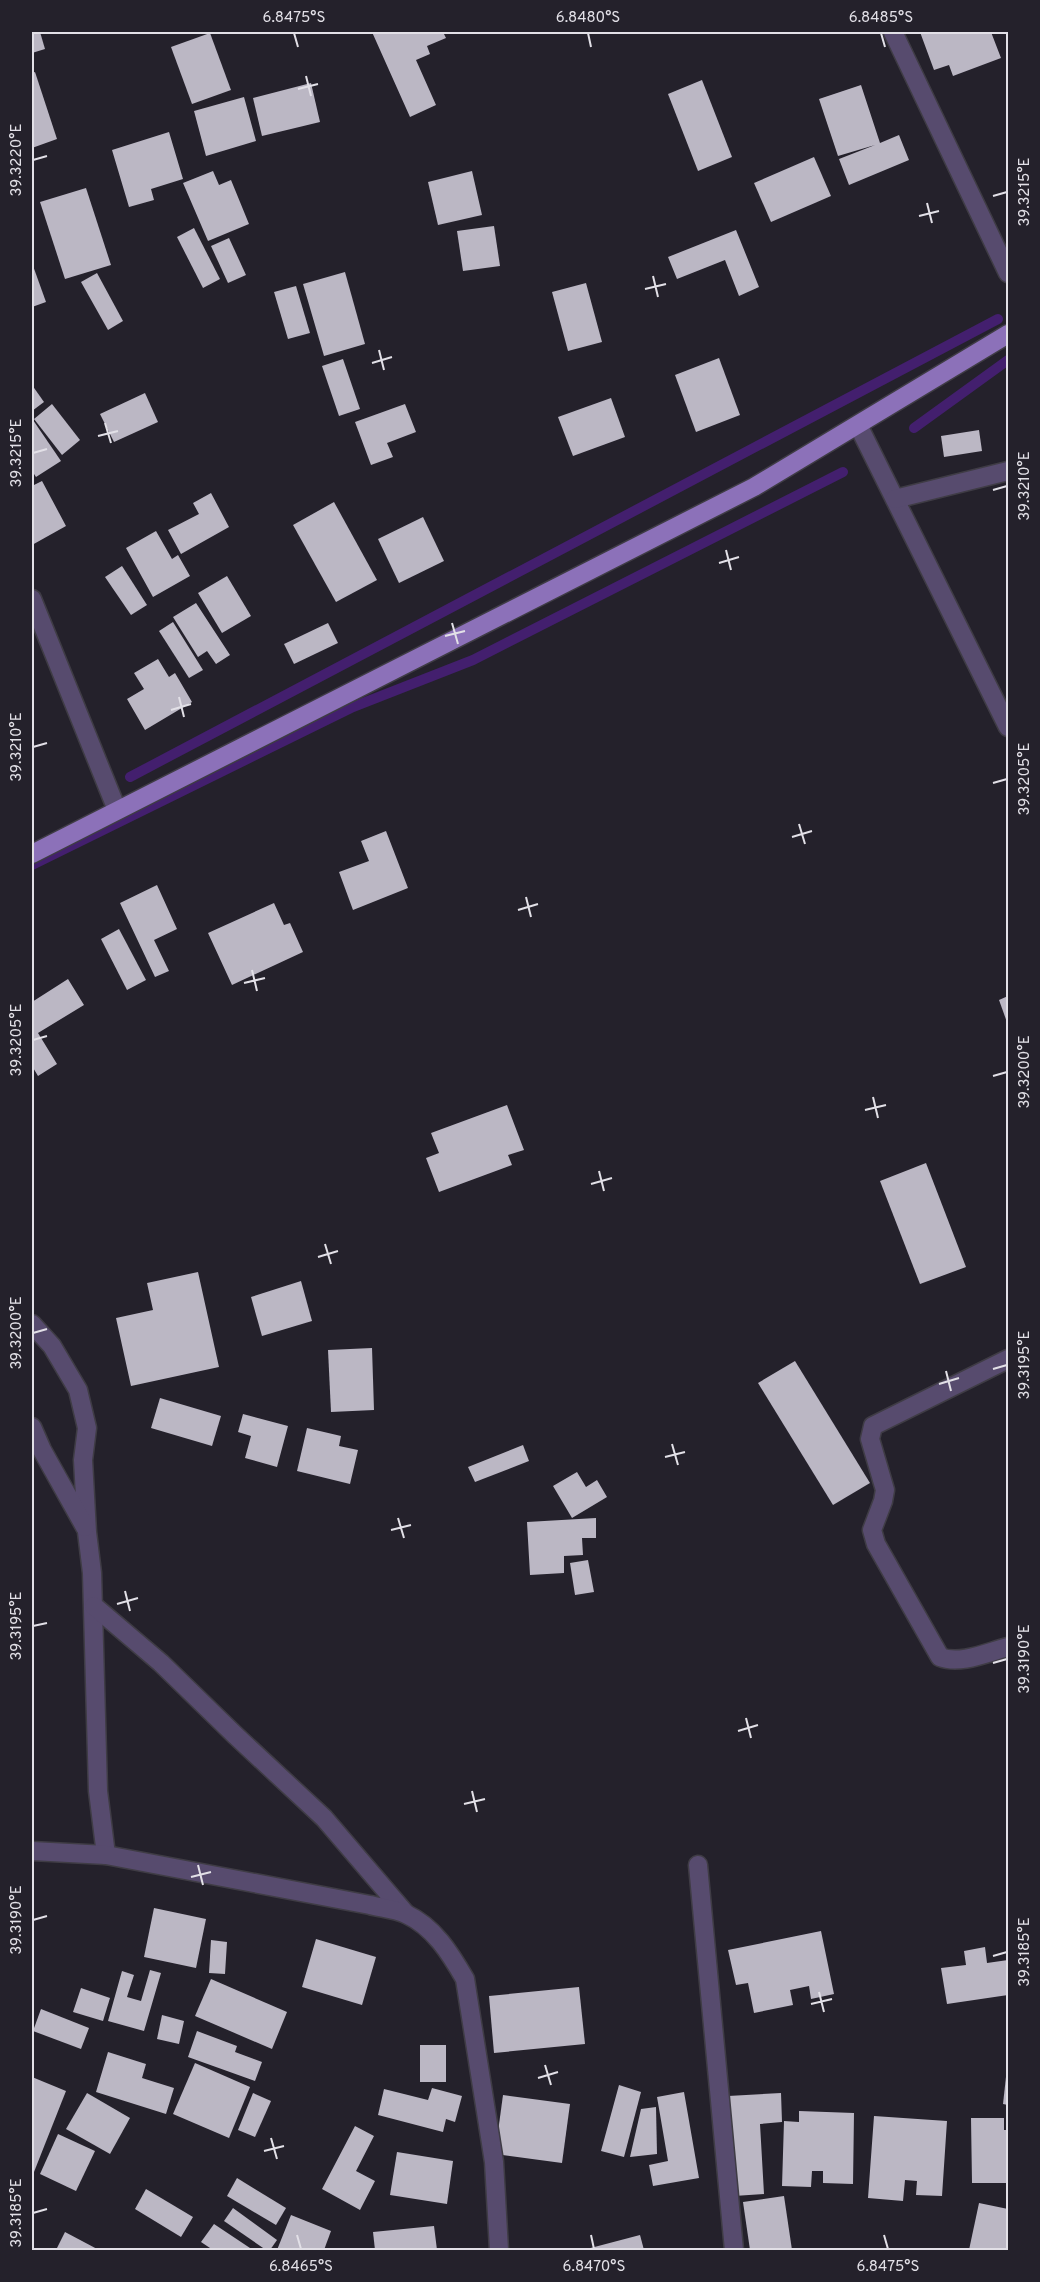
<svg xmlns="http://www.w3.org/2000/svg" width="1040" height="2282" font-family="Overpass,sans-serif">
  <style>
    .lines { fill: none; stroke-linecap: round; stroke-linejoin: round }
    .stream { stroke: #431f6e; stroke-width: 10 }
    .building { fill: #bbb7c4 }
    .minor-casing { stroke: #3f3c45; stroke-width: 21 }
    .major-casing { stroke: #3f3c45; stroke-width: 21 }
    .minor { stroke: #574b6e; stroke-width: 18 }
    .major { stroke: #8c71b9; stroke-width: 18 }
    .ticks { fill: none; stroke: #e2e0e7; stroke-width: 2 }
    .neatline { fill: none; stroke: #e2e0e7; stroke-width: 2 }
    .ticks-label { font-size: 15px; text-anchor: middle; fill: #e2e0e7 }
  </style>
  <rect width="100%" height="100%" fill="#24212b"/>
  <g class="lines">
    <!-- stream -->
    <g class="stream">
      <path d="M914,428l94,-68"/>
      <path d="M130,777l868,-458"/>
      <path d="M32,865l321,-158 120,-47 370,-188"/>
    </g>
  </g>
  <!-- building -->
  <g class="building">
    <path d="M32,32h8l5,17 -13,4z"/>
    <path d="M372,32h71l3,6 -19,8 3,8 -14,6 20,45 -26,12z"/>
    <path d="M920,32h71l10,26 -48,18 -4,-11 -15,5z"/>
    <path d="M210,33l21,57 -39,14 -21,-57z"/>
    <path d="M35,72l22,67 -25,9v-75z"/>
    <path d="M702,80l30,77 -34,14 -30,-77z"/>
    <path d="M311,83l9,39 -58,14 -9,-38z"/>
    <path d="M861,85l19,58 19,-8 10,25 -60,25 -10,-26 36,-14 -37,11 -19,-57z"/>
    <path d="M244,97l12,44 -50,15 -12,-45z"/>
    <path d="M169,132l14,47 -32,10 3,11 -25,7 -17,-57z"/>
    <path d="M814,157l17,39 -60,26 -17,-39z"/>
    <path d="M213,171l6,14 12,-5 18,44 -41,17 -25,-58z"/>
    <path d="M472,171l10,44 -44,10 -10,-43z"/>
    <path d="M86,188l25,77 -46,14 -25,-77z"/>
    <path d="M494,226l6,40 -37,5 -6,-40z"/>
    <path d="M194,228l26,51 -17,9 -26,-51z"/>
    <path d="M736,230l23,57 -20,9 -14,-36 -48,19 -9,-22z"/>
    <path d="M229,238l17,37 -18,8 -17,-37z"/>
    <path d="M32,263l14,39 -14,5z"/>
    <path d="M345,272l20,72 -41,12 -21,-72z"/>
    <path d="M97,273l26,48 -15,9 -27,-48z"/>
    <path d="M586,283l16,59 -34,9 -16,-59z"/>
    <path d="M296,286l14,47 -22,6 -14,-47z"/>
    <path d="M719,358l21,57 -44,17 -21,-57z"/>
    <path d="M343,359l17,50 -21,7 -17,-50z"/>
    <path d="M32,385l12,17 -12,9z"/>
    <path d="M145,393l13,29 -44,20 -14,-28z"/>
    <path d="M611,398l14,39 -52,19 -15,-39z"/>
    <path d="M52,404l28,36 -18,15 -28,-36z"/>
    <path d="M405,404l11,28 -29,11 6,14 -22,8 -16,-43z"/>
    <path d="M33,420l28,41 -25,16 -4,-6v-49z"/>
    <path d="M979,430l3,21 -38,6 -3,-21z"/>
    <path d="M42,481l24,45 -34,19v-59z"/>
    <path d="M211,493l18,34 -48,27 -13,-24 31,-16 -6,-11z"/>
    <path d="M334,502l43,78 -41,22 -43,-77z"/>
    <path d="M423,517l21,44 -45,22 -21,-44z"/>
    <path d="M156,531l16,28 6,-4 12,21 -37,21 -27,-49z"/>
    <path d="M122,566l25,39 -16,10 -26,-38z"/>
    <path d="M227,576l24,40 -29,17 -24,-40z"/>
    <path d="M196,603l34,52 -14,9 -9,-13 -9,6 -25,-40z"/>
    <path d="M173,622l30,48 -14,8 -30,-47z"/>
    <path d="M328,623l10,20 -44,21 -10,-20z"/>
    <path d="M158,659l11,18 6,-4 17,29 -47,28 -18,-31 17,-10 -10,-16z"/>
    <path d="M386,831l22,57 -55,22 -14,-38 30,-11 -8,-20z"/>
    <path d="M157,885l20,44 -23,11 15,31 -14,6 -35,-74z"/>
    <path d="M274,903l10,22 6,-2 13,29 -71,33 -24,-52z"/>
    <path d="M119,929l27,51 -19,10 -26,-51z"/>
    <path d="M68,979l16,26 -46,28 19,31 -19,12 -6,-10v-64z"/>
    <path d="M1008,996v29l-9,-25z"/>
    <path d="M507,1105l17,45 -16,5 4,10 -73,27 -13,-34 13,-5 -8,-20z"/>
    <path d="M926,1163l40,104 -46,17 -40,-103z"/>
    <path d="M198,1272l21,95 -88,19 -15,-68 37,-8 -6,-27z"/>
    <path d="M301,1281l11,40 -50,15 -11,-39z"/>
    <path d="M372,1348l2,62 -43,2 -3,-62z"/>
    <path d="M795,1361l75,122 -37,22 -75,-122z"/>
    <path d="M160,1398l61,18 -9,30 -61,-18z"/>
    <path d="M243,1414l45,12 -11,41 -32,-9 6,-22 -13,-4z"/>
    <path d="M307,1428l34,8 -2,10 19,4 -8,34 -53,-13z"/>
    <path d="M523,1445l6,16 -54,21 -7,-15z"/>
    <path d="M577,1472l9,15 11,-7 10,17 -35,21 -19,-32z"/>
    <path d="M596,1518v20h-14l1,17 -19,1v17l-34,2 -3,-53z"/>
    <path d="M588,1560l6,32 -19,3 -5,-32z"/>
    <path d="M154,1908l52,11 -10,49 -52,-11z"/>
    <path d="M821,1931l13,63 -23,5 -2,-13 -19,4 3,15 -39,8 -6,-30 -12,2 -8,-35z"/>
    <path d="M316,1939l60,18 -14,48 -60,-18z"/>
    <path d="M211,1940l16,2 -2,32 -16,-1z"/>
    <path d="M985,1947l2,16 21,-3v35l-61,9 -6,-36 25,-3 -2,-14z"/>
    <path d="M150,1970l11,3 -17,58 -36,-10 14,-50 12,4 -7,22 14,4z"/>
    <path d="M211,1979l76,33 -15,37 -77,-33z"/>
    <path d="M579,1987l6,57 -91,9 -5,-57z"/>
    <path d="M81,1988l29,10 -7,23 -30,-9z"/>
    <path d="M41,2009l48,19 -8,21 -48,-18z"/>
    <path d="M162,2015l22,6 -5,23 -22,-5z"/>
    <path d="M197,2031l40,15 -2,6 27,10 -7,19 -67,-24z"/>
    <rect x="420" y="2045" width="26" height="37"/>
    <path d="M108,2052l38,12 -4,14 32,10 -8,26 -70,-22z"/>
    <path d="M195,2063l55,24 -21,51 -56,-24z"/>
    <path d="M1007,2068h1v37l-5,-1z"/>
    <path d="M32,2077l34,14 -34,86z"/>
    <path d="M619,2085l22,7 -17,65 -23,-6z"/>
    <path d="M432,2088l30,8 -7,26 -9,-3 -3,13 -65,-17 6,-26 44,11z"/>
    <path d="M684,2092l15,86 -46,8 -4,-21 19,-4 -11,-64z"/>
    <path d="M87,2093l43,25 -20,36 -44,-25z"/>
    <path d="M253,2093l18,8 -16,36 -17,-7z"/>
    <path d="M781,2093l1,29 -22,2 4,70 -30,2 -6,-100z"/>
    <path d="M503,2095l67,9 -8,59 -67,-9z"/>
    <path d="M656,2107l1,47 -27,3 11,-48z"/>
    <path d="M799,2111l55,2 -1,71 -30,-1v-12h-11l-1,16 -29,-1 2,-65 15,1z"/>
    <path d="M874,2116l73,5 -5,75 -26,-1 1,-14 -12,-1 -2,21 -35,-3z"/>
    <path d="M971,2118h33v12h4v53h-36z"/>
    <path d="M355,2126l19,10 -18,35 19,10 -15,29 -38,-21z"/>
    <path d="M58,2134l37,17 -19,40 -36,-17z"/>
    <path d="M397,2152l56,9 -6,43 -57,-9z"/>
    <path d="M237,2178l49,30 -10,17 -49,-29z"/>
    <path d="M146,2189l47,28 -12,20 -46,-28z"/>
    <path d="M784,2196l8,54h-42l-7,-48z"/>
    <path d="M979,2203l29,6v41h-39z"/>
    <path d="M233,2208l44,32 -7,10h-4l-42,-29z"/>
    <path d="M291,2215l40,16 -7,19h-47z"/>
    <path d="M214,2224l39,26h-40l-12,-8z"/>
    <path d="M434,2226l3,24h-62l-2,-18z"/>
    <path d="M65,2232l34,18h-43z"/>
    <path d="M640,2235l4,15h-61z"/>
  </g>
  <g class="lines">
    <defs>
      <g id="minor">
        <path d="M893,32l115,241"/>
        <path d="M858,425l150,302"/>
        <path d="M895,499l113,-28"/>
        <path d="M32,599l85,211"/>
        <path d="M32,1324l20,22 26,44 9,38 -4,32 4,72 5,41 6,218 8,64"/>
        <path d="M1008,1359l-135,67 -3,13 15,51 -2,11 -11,29 4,14 64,113c21,8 48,-5 68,-10"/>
        <path d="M32,1427l10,23 43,77"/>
        <path d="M94,1606l67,57 74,72 89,83 82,96"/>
        <path d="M32,1851l74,4 264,50c11,3 25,4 36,9 28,13 44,39 59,65l29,183 5,88"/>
        <path d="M698,1865l36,385"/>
      </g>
      <path id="major" d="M32,854l722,-367 254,-153"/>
    </defs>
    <!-- minor casing -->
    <use href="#minor" class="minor-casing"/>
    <!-- major casing -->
    <use href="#major" class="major-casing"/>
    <!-- minor -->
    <use href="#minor" class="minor"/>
    <!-- major -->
    <use href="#major" class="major"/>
  </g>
  <!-- ticks -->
  <path class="ticks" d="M294,33l4,14M588,33l3,14M881,33l4,14M306,76l5,20M298,89l20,-5M33,160l14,-4M993,196l14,-4M927,203l5,20M919,216l20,-5M653,276l5,21M645,289l21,-5M379,350l5,20M372,363l20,-6M105,423l6,20M98,436l20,-5M33,453l14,-4M993,490l14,-4M726,550l5,20M719,563l20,-6M452,623l6,21M445,636l20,-5M179,697l5,20M171,710l20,-6M33,747l14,-4M993,783l14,-4M799,824l6,20M792,837l20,-6M526,897l5,20M518,910l20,-6M252,970l5,21M244,983l21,-5M33,1040l14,-4M993,1076l14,-4M873,1097l5,21M865,1110l21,-5M599,1171l5,20M591,1184l21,-6M325,1244l6,20M318,1257l20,-6M33,1333l14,-4M993,1369l14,-4M946,1371l5,20M939,1384l20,-6M672,1444l6,21M665,1457l20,-5M398,1518l6,20M391,1530l20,-5M125,1591l5,20M117,1604l21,-6M33,1626l14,-3M993,1663l14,-4M746,1718l5,20M738,1731l20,-6M472,1791l5,21M464,1804l21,-5M198,1865l5,20M191,1877l20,-5M33,1920l14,-4M993,1956l14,-4M819,1992l5,20M811,2004l21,-5M545,2065l6,20M538,2078l20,-6M271,2138l6,21M264,2151l20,-5M33,2213l14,-4M297,2235l4,14M591,2235l3,14M884,2235l4,14"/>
  <!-- border -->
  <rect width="1040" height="2282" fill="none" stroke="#24212b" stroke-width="66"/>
  <rect x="33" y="33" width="974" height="2216" class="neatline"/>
  <g class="ticks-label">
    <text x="294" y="22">6.8475°S</text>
    <text x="588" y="22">6.8480°S</text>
    <text x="881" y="22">6.8485°S</text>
    <text transform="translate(16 160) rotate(-90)" y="5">39.3220°E</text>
    <text transform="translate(1024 192) rotate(-90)" y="5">39.3215°E</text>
    <text transform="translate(16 453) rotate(-90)" y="5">39.3215°E</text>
    <text transform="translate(1024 486) rotate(-90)" y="5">39.3210°E</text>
    <text transform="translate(16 747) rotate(-90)" y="5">39.3210°E</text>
    <text transform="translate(1024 779) rotate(-90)" y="5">39.3205°E</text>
    <text transform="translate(16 1040) rotate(-90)" y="5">39.3205°E</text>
    <text transform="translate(1024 1072) rotate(-90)" y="5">39.3200°E</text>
    <text transform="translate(16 1333) rotate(-90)" y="5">39.3200°E</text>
    <text transform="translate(1024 1365) rotate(-90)" y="5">39.3195°E</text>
    <text transform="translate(16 1626) rotate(-90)" y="5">39.3195°E</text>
    <text transform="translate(1024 1659) rotate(-90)" y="5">39.3190°E</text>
    <text transform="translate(16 1920) rotate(-90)" y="5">39.3190°E</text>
    <text transform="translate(1024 1952) rotate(-90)" y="5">39.3185°E</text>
    <text transform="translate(16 2213) rotate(-90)" y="5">39.3185°E</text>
    <text x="301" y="2271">6.8465°S</text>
    <text x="594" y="2271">6.8470°S</text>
    <text x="888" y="2271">6.8475°S</text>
  </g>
</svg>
